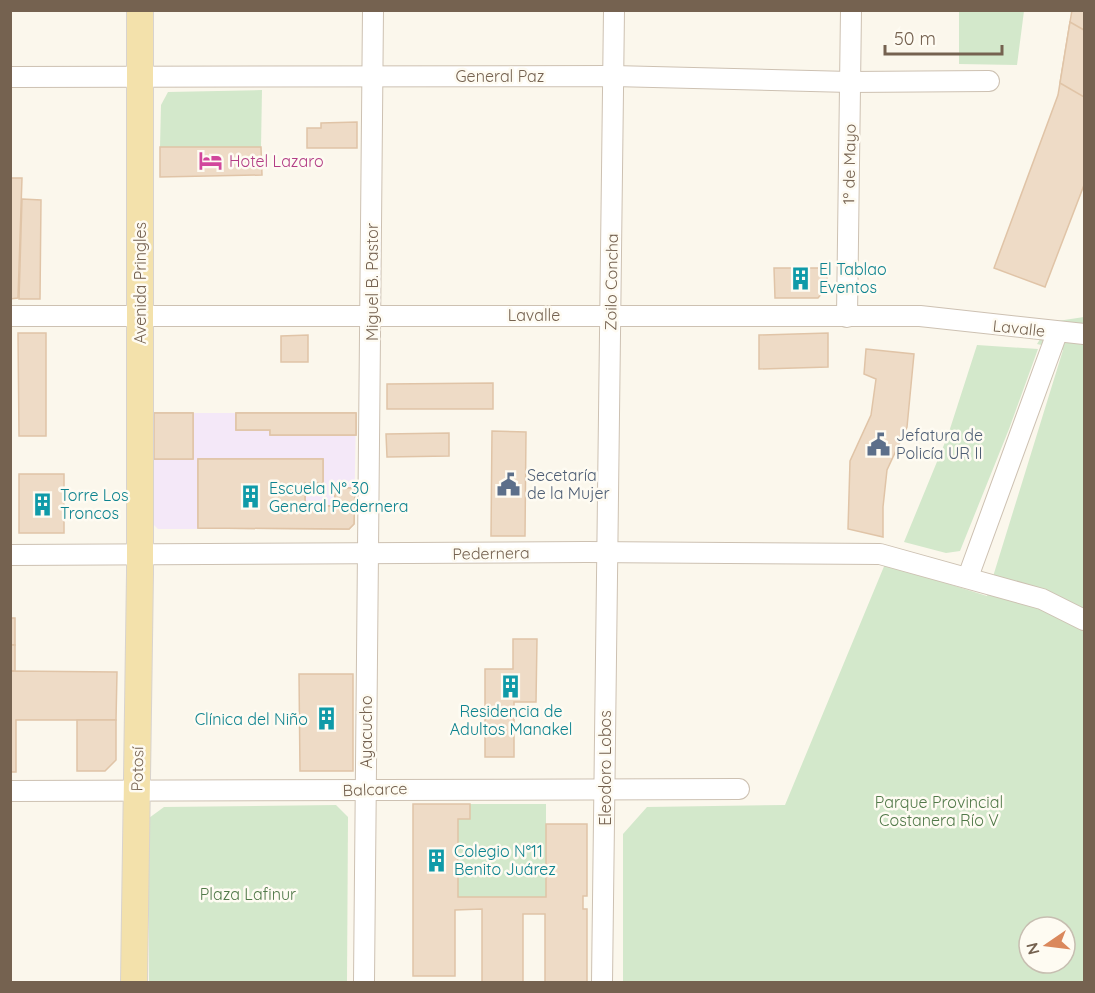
<svg xmlns="http://www.w3.org/2000/svg" width="1095" height="993" font-family="Quicksand,sans-serif">
  <style>
    .education { fill: #f4e8f8 }
    .green { fill: #d3e8cb; fill-rule: evenodd }
    .building { fill: #eedbc6; stroke: #e0c4a7; stroke-width: 1.5 }
    .lines { fill: none; stroke-linecap: round; stroke-linejoin: round }
    .minor-casing { stroke: #cdc1b2; stroke-width: 22 }
    .major-casing { stroke: #d8d3ce; stroke-width: 28 }
    .minor { stroke: #fff; stroke-width: 20 }
    .major { stroke: #f3e1ab; stroke-width: 26 }
    .labels { text-anchor: middle; stroke-width: 5; stroke-linejoin: round; paint-order: stroke }
    .street-label { font-size: 16px; fill: #756250; stroke: #fefbf2 }
    .hotel-label { font-size: 16px; fill: #b23c85; stroke: #fefbf2; text-anchor: start }
    .culture-label { font-size: 16px; fill: #0d838f; stroke: #fefbf2; text-anchor: start }
    .service-label { font-size: 16px; fill: #4e5e75; stroke: #fefbf2; text-anchor: start }
    .park-label { font-size: 16px; fill: #517949; stroke: #fefbf2 }
  </style>
  <rect width="100%" height="100%" fill="#fbf7ec"/>
  <!-- education -->
  <path class="education" d="M154,413h202l-2,111 -5,5h-191l-4,-4z"/>
  <!-- green -->
  <g class="green">
    <path d="M916,11h108l-7,54 -58,-1v-53z"/>
    <path d="M262,90l-1,57h-101l1,-42 7,-13z"/>
    <path d="M1084,317v665h-461v-148l24,-27 138,-2 100,-241 102,32 76,-246 -26,-6 14,-22zM1029,927h36v36h-36z"/>
    <path d="M977,345l61,4 -29,80 -49,122 -14,2 -42,-11 44,-107z"/>
    <path d="M470,804h76v93h-88v-78h12z"/>
    <path d="M336,805l12,12 -1,165h-198v-164l15,-11z"/>
  </g>
  <!-- building -->
  <g class="building">
    <path d="M1072,10h12v175l-39,102 -51,-19 64,-173z"/>
    <path d="M1070,22l14,8v67l-24,-14z"/>
    <path d="M357,122v26h-50v-20h14v-5z"/>
    <path d="M160,147h101l1,28 -102,2z"/>
    <path d="M10,178h12l-4,120 -8,1z"/>
    <path d="M22,199l19,1 -1,99h-21z"/>
    <path d="M774,268h53v19l-9,11h-43z"/>
    <path d="M18,333h28v103h-27z"/>
    <path d="M828,333v34l-69,2v-34z"/>
    <path d="M308,335v27h-27v-26z"/>
    <path d="M866,349l48,5 -7,73 -20,43 -4,37v30l-35,-8 2,-68 21,-46 5,-36 -12,-5z"/>
    <path d="M493,383v26h-106v-25z"/>
    <rect x="154" y="413" width="39" height="46"/>
    <rect x="154" y="413" width="39" height="46"/>
    <path d="M236,413h120v22h-86v-5h-34z"/>
    <path d="M236,413h120v22h-86v-5h-34z"/>
    <path d="M492,431l34,1 -1,104h-34z"/>
    <path d="M449,433v23l-62,1 -1,-23z"/>
    <path d="M198,459h125v24h-18v23h30v-18h20l-1,36 -5,5 -151,-1z"/>
    <path d="M198,459h125v24h-18v23h30v-18h20l-1,36 -5,5 -151,-1z"/>
    <rect x="19" y="474" width="45" height="59"/>
    <rect x="10" y="618" width="5" height="27"/>
    <path d="M513,639h24l-1,63h-22v55h-29v-88h28z"/>
    <rect x="10" y="645" width="5" height="26"/>
    <path d="M10,671l107,1 -1,48h-100v52h-6z"/>
    <path d="M299,674h54v97h-53z"/>
    <path d="M77,720h39v40l-11,11h-28z"/>
    <path d="M413,804h57v15h-12v78h88v-73h41v72h-4v13h4v73h-42v-68h-22v68h-41v-73l-27,1v66h-42z"/>
  </g>
  <g class="lines">
    <defs>
      <g id="minor">
        <path d="M10,77l603,-1 237,6 139,-1"/>
        <path d="M10,316h910l164,18"/>
        <path d="M847,317l4,-307"/>
        <path d="M10,555l576,-3 294,2 162,45 42,21"/>
        <path d="M968,577l89,-244"/>
        <path d="M10,791l729,-2"/>
        <path d="M364,982l9,-972"/>
        <path d="M602,982l12,-972"/>
      </g>
      <path id="major" d="M134,982l6,-409v-563"/>
    </defs>
    <!-- minor casing -->
    <use href="#minor" class="minor-casing"/>
    <!-- major casing -->
    <use href="#major" class="major-casing"/>
    <!-- minor -->
    <use href="#minor" class="minor"/>
    <!-- major -->
    <use href="#major" class="major"/>
  </g>
  <!-- icons -->
  <defs>
    <symbol id="hotel-bare" viewBox="-9 -9 18 18"><path d="M-6-4.5h1.5V1H6V5H4.5V3h-9V5H-6ZM-4 0a1.8 1.8 0 1 1 3.6 0ZM.5 0V-2.5h3Q6-2.5 6 0Z" fill="#d1479c" stroke="#fefbf2" stroke-width="2.5" paint-order="stroke"/></symbol>
    <symbol id="building-bare" viewBox="-9 -9 18 18"><path d="M-4-6H4V6H1V3H-1V6H-4ZM-2.5-4.3h1.7v1.8h-1.7ZM.8-4.3h1.7v1.8H.8ZM-2.5-1h1.7V.8h-1.7ZM.8-1h1.7V.8H.8Z" fill="#0f9aa8" stroke="#fefbf2" stroke-width="2.5" paint-order="stroke"/></symbol>
    <symbol id="civic-bare" viewBox="-9 -9 18 18"><path d="M-.6-6.5H3V-4.5H.6V-3L4-1V1h2V6H-6V1h2V-1L-.6-3ZM-1.2 2.5V6h2.4V2.5Z" fill="#5c6f8a" stroke="#fefbf2" stroke-width="2.5" paint-order="stroke"/></symbol>
  </defs>
  <g fill-rule="evenodd">
    <use href="#hotel-bare" x="194" y="144" width="33" height="33"/>
    <use href="#building-bare" x="784" y="262" width="33" height="33"/>
    <use href="#civic-bare" x="862" y="428" width="33" height="33"/>
    <use href="#civic-bare" x="492" y="468" width="33" height="33"/>
    <use href="#building-bare" x="234" y="480" width="33" height="33"/>
    <use href="#building-bare" x="26" y="488" width="33" height="33"/>
    <use href="#building-bare" x="494" y="670" width="33" height="33"/>
    <use href="#building-bare" x="310" y="702" width="33" height="33"/>
    <use href="#building-bare" x="420" y="844" width="33" height="33"/>
  </g>
  <g class="labels">
    <!-- street labels -->
    <g class="street-label">
      <text x="500" y="82">General Paz</text>
      <text transform="translate(849 164) rotate(-89)" y="6">1º de Mayo</text>
      <text transform="translate(372 282) rotate(-90)" y="6">Miguel B. Pastor</text>
      <text transform="translate(611 282) rotate(-89)" y="6">Zoilo Concha</text>
      <text transform="translate(140 283) rotate(-90)" y="6">Avenida Pringles</text>
      <text x="534" y="321">Lavalle</text>
      <text transform="translate(1019 328) rotate(6)" y="6">Lavalle</text>
      <text transform="translate(491 553) rotate(-1)" y="6">Pedernera</text>
      <text transform="translate(366 732) rotate(-90)" y="6">Ayacucho</text>
      <text transform="translate(605 768) rotate(-90)" y="6">Eleodoro Lobos</text>
      <text transform="translate(137 769) rotate(-89)" y="6">Potosí</text>
      <text transform="translate(375 789) rotate(-2)" y="6">Balcarce</text>
    </g>
    <!-- hotel labels -->
    <g class="hotel-label">
      <text x="229" y="167">Hotel Lazaro</text>
    </g>
    <!-- culture labels -->
    <g class="culture-label">
      <text x="819" y="275">El Tablao<tspan x="819" dy="18">Eventos</tspan></text>
      <text x="269" y="494">Escuela N° 30<tspan x="269" dy="18">General Pedernera</tspan></text>
      <text x="60" y="501">Torre Los<tspan x="60" dy="18">Troncos</tspan></text>
      <text x="511" y="717" text-anchor="middle">Residencia de<tspan x="511" dy="18">Adultos Manakel</tspan></text>
      <text x="308" y="725" text-anchor="end">Clínica del Niño</text>
      <text x="454" y="857">Colegio N°11<tspan x="454" dy="18">Benito Juárez</tspan></text>
    </g>
    <!-- service labels -->
    <g class="service-label">
      <text x="896" y="441">Jefatura de<tspan x="896" dy="18">Policía UR II</tspan></text>
      <text x="527" y="481">Secetaría<tspan x="527" dy="18">de la Mujer</tspan></text>
    </g>
    <!-- park labels -->
    <g class="park-label">
      <text x="939" y="808">Parque Provincial<tspan x="939" dy="18">Costanera Río V</tspan></text>
      <text x="248" y="900">Plaza Lafinur</text>
    </g>
  </g>
  <!-- border -->
  <rect width="1095" height="993" fill="none" stroke="#756250" stroke-width="24"/>
  <!-- north arrow -->
  <g transform="translate(1047 945) rotate(256)"><circle r="28" fill="#fefbf2" stroke="#c7beb1" stroke-width="1.5"/>
  <path d="M0-4.5L10 22L0 15L-10 22Z" fill="#da885c"/>
  <text y="-9" font-size="16" font-weight="bold" text-anchor="middle" fill="#756250">N</text>
  </g>
  <!-- scale -->
  <path d="M885 45v9h117v-9" fill="none" stroke="#756250" stroke-width="3"/>
  <text x="894" y="45" font-size="18" fill="#756250" stroke="#fefbf2" stroke-width="4.5" paint-order="stroke">50 m</text>
</svg>
